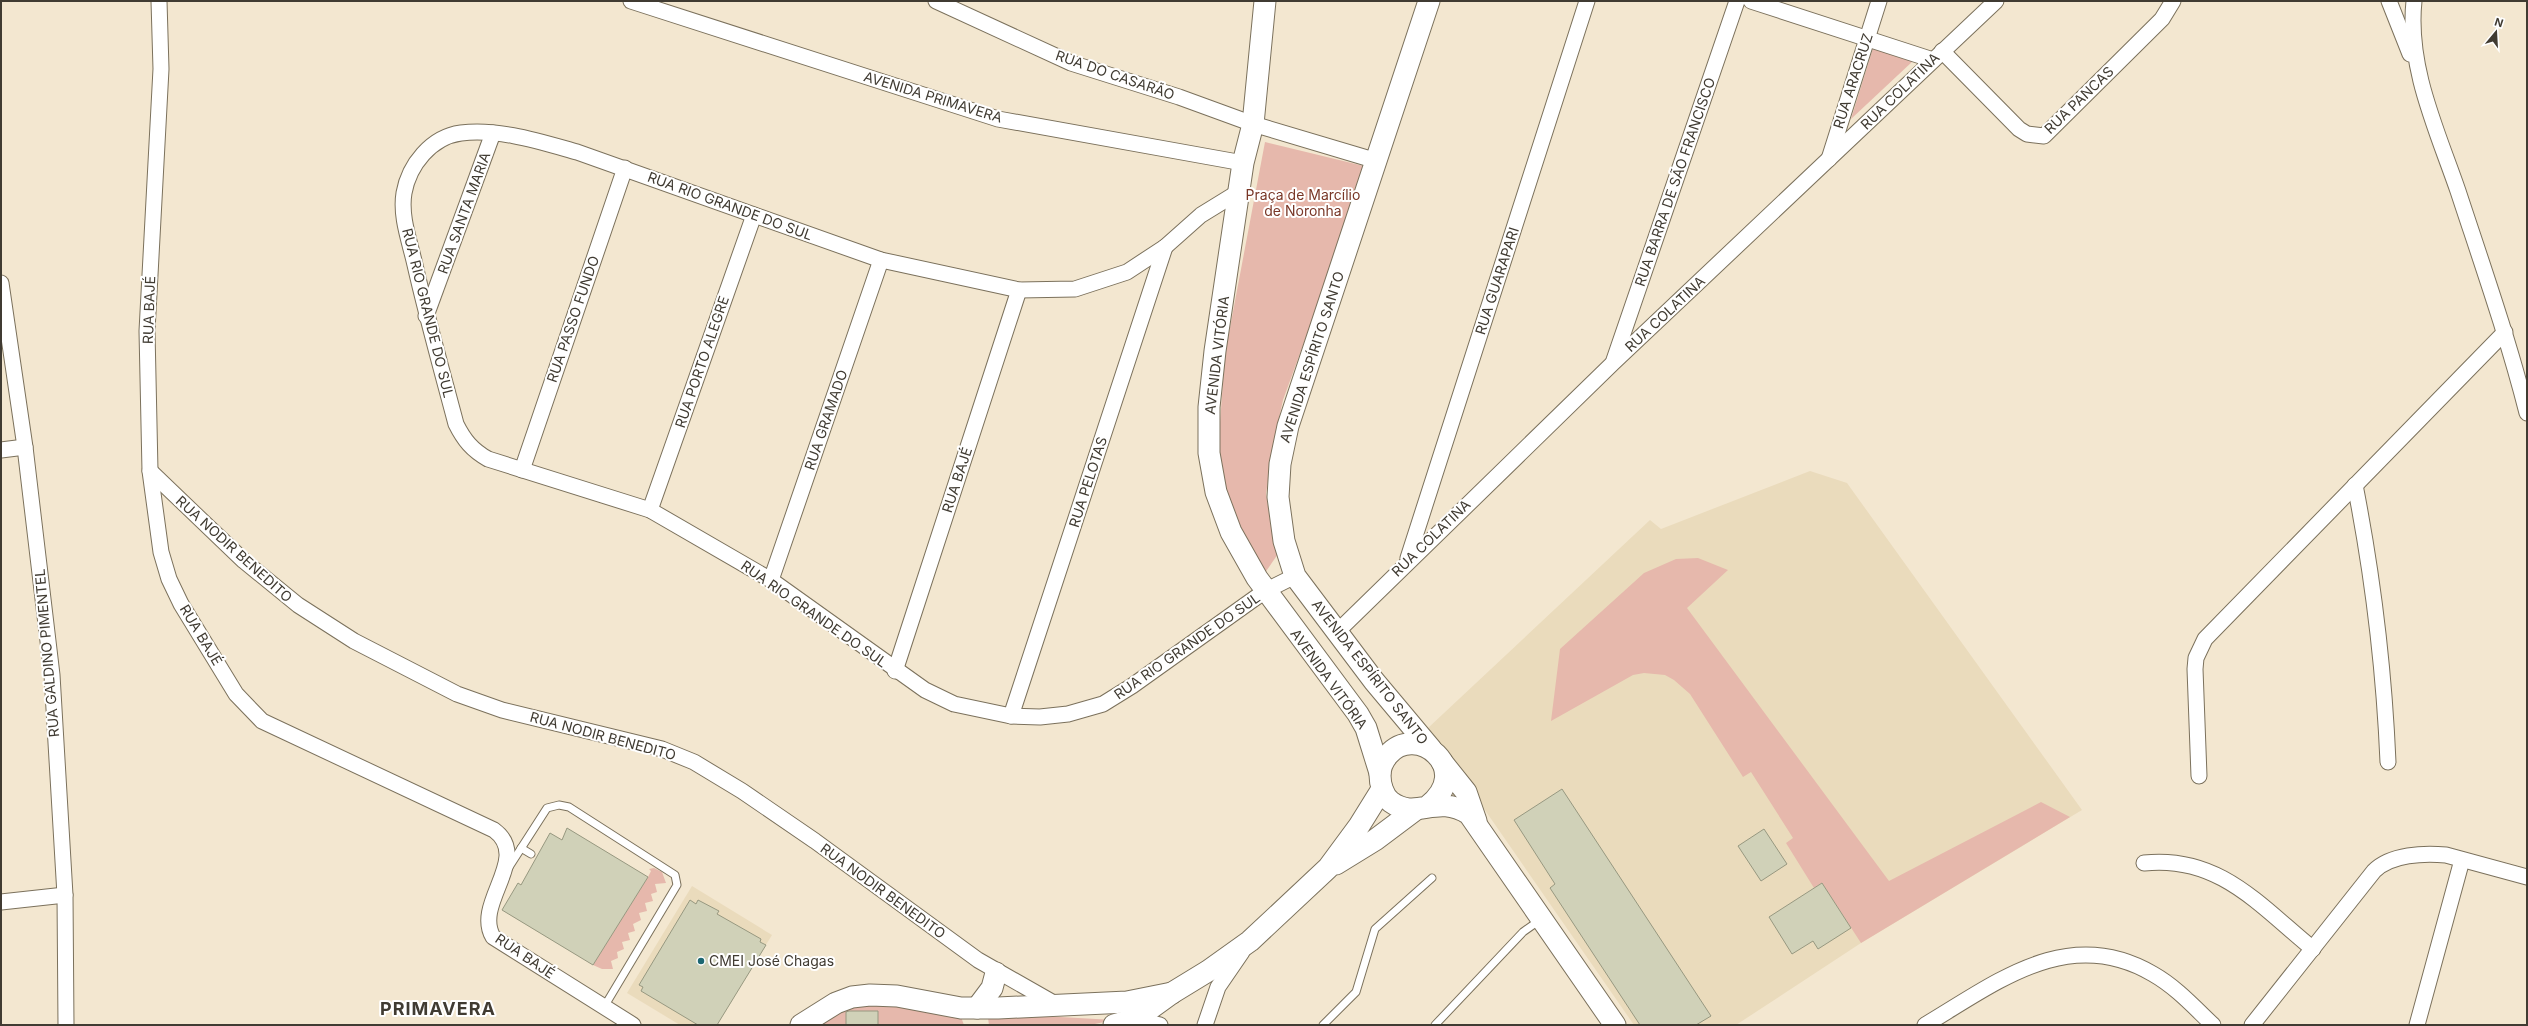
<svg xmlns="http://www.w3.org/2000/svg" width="2528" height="1026" font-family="Inter,sans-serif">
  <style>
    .built { fill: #eadbbc }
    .green { fill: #e6b8ac }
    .building { fill: #d0d1b8; stroke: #979880 }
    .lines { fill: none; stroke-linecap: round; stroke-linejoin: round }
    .lane-casing { stroke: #7b715c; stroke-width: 9 }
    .street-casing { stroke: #7b715c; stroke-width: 17 }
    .secondary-casing { stroke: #7b715c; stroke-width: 23 }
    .lane { stroke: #fff; stroke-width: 7 }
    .street { stroke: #fff; stroke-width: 15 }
    .secondary { stroke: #fff; stroke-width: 21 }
    .poi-dot { fill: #1d6772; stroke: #fff; stroke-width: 1.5 }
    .labels { text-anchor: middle; stroke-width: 4; stroke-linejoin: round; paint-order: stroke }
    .street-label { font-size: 14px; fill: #403b32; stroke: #fff }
    .park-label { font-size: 14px; fill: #793727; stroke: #fff }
    .poi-label { font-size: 14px; fill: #403b32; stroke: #fff; text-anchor: start }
    .district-label { font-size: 18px; font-weight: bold; letter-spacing: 1px; fill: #403b32; stroke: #fff }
  </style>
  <rect width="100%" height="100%" fill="#f3e7d0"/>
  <!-- built -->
  <g class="built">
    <path d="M1810,471l37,12 235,327 -221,133 -125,82h-102l-206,-297 222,-208 11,9z"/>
    <path d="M692,886l80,49 -55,90h-37l-53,-32z"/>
  </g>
  <!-- green -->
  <g class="green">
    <path d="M1873,48l40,13 -62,58z"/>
    <path d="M1265,142l103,25 -85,233 -6,27 -11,66 7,47 5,14 -16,23 -23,-46 -15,-44 -6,-37 7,-96z"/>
    <path d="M1698,558l30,12 -41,38 202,273 152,-79 29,15 -209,126 -39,-60 -8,5 -28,-45 7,-5 -42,-66 -8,5 -53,-83 -16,-14 -9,-5 -21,-2 -11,2 -82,46 9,-72 84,-76 32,-14z"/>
    <path d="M654,868l8,4 4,11 -11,1 2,8 -6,2 2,7 -8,2 2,8 -8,2 2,7 -8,4 2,7 -7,2 2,7 -8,2 2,7 -7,3 1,6 -7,3 2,8h-11l-9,-4 55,-88 3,-6 -2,-2z"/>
    <path d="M883,1003l78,14 3,8h-159c23,-14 52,-19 78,-22z"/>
    <path d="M1024,1015l90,5 -24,5h-101l-1,-7z"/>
  </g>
  <!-- building -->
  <g class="building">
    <path d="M1562,789l149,227 -15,9h-56l-90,-137 5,-4 -41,-64z"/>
    <path d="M567,828l81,49 -55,88 -91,-55 16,-27 3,2 29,-52 12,7z"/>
    <path d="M1764,829l23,35 -26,17 -23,-35z"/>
    <path d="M1822,883l29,45 -33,21 -5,-8 -21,13 -23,-37z"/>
    <path d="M690,900l6,4 2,-4 21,11 -2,3 44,25 -1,3 6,3 -49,80h-19l-57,-34 2,-4 -4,-2z"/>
    <path d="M849,1011h29v14h-32v-13z"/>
  </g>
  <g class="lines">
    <defs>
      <g id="lane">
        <path d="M521,848l10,6"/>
        <path d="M509,867l38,-59 12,-3 10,2 106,68 2,10 -73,122"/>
        <path d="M1323,1025l33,-33 19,-63 57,-51"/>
        <path d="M1435,1025l88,-93 17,-12"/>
      </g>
      <g id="street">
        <path d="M159,1l2,68 -14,262 3,140 11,81 8,27 12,25 55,90 26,27 232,109c38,28 -21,73 -1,107l140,88"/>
        <path d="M631,1l367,118 245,44"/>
        <path d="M936,1l135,62 108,34 74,27 124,37"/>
        <path d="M1751,1l182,59"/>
        <path d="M2389,1l21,53"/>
        <path d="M2414,1c-7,66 23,129 44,190 24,73 50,147 69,222"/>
        <path d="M1942,51l77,78 8,5 17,2 118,-117 11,-18"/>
        <path d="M1829,159l50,-158"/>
        <path d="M1240,191l-39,24 -36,32 -38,25 -52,17 -56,1 -138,-30 -304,-108c-36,-10 -79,-24 -116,-19 -30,4 -52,32 -57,60 -4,24 6,49 11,72 12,53 27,106 41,159 8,16 16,26 32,35l162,51 121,70 154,110 29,14 57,12 29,1 28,-3 35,-10 29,-18 133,-95 30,-15"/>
        <path d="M1,283l24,164 27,228 13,220 1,130"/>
        <path d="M426,316l67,-183"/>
        <path d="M1614,360l123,-359"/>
        <path d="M1,450l24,-3"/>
        <path d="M522,470l103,-302"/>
        <path d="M150,471l94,90 54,44 56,36 103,53 45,16 160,39 32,13 48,29 73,50 163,119 79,45"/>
        <path d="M2355,485c18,92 29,183 33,277"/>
        <path d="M650,510l104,-295"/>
        <path d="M1408,558l179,-557"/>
        <path d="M771,580l110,-320"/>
        <path d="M1338,631l275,-268 383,-362"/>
        <path d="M895,671l124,-381"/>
        <path d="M1011,716l154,-469"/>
        <path d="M2199,776l-4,-107 1,-11 9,-19 300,-307"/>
        <path d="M2144,863c75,-8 115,42 169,86"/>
        <path d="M1,902l64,-7"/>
        <path d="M1136,1019l24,6"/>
        <path d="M1205,1025l13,-38 24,-35"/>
        <path d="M1925,1025c71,-42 143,-101 228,-51 23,13 41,33 60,51"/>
        <path d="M2252,1025l122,-154c17,-17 50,-18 72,-16l81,22"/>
        <path d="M2417,1025l45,-165"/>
      </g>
      <g id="secondary">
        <path d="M1265,1l-12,123 -10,39 -28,188 -6,56v46l7,39 15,40 26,46 101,136 8,14 14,45"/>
        <path d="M1429,1l-141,425 -8,38 -2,33 6,44 11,35 79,105 57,68"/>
        <path d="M1442,762l24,30 10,29"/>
        <path d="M1428,806c47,-37 -12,-84 -40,-51 -5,6 -8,12 -8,20 0,9 3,21 11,27 26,19 45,-9 78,12l146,211"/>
        <path d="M1336,864l39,-24 40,-30"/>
        <path d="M977,1008l15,-20 4,-15"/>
        <path d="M801,1025l35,-22 16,-6 18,-2 27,1 64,12h37l129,-6 45,-9"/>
        <path d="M1114,1025l22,-6 36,-26 36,-22 42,-30 78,-73 31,-42 23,-37"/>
      </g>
    </defs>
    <!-- lane casing -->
    <use href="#lane" class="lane-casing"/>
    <!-- street casing -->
    <use href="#street" class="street-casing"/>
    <!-- secondary casing -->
    <use href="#secondary" class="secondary-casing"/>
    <!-- lane -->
    <use href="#lane" class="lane"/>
    <!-- street -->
    <use href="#street" class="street"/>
    <!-- secondary -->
    <use href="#secondary" class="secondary"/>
  </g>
  <!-- markers -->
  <circle class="poi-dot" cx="701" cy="961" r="4"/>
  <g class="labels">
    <!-- street labels -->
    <g class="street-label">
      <text transform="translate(1115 75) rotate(19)" y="5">RUA DO CASARÃO</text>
      <text transform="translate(1853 81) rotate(-72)" y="5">RUA ARACRUZ</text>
      <text transform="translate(1900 91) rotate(-44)" y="5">RUA COLATINA</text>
      <text transform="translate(933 97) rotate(17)" y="5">AVENIDA PRIMAVERA</text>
      <text transform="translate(2079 100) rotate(-44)" y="5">RUA PANCAS</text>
      <text transform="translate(1675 182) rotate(-71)" y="5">RUA BARRA DE SÃO FRANCISCO</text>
      <text transform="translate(730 206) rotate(20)" y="5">RUA RIO GRANDE DO SUL</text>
      <text transform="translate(464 213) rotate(-70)" y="5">RUA SANTA MARIA</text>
      <text transform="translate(1497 281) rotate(-72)" y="5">RUA GUARAPARI</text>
      <text transform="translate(149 310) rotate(-88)" y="5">RUA BAJÉ</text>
      <text transform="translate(428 313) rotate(76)" y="5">RUA RIO GRANDE DO SUL</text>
      <text transform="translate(1665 314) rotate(-43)" y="5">RUA COLATINA</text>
      <text transform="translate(573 319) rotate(-71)" y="5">RUA PASSO FUNDO</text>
      <text transform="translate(1217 355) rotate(-83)" y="5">AVENIDA VITÓRIA</text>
      <text transform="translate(1312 357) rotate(-72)" y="5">AVENIDA ESPÍRITO SANTO</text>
      <text transform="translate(702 362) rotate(-71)" y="5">RUA PORTO ALEGRE</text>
      <text transform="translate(826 420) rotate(-71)" y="5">RUA GRAMADO</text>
      <text transform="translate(957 480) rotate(-72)" y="5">RUA BAJÉ</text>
      <text transform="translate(1088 482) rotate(-72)" y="5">RUA PELOTAS</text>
      <text transform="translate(1431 538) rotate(-44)" y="5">RUA COLATINA</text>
      <text transform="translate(234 549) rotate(42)" y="5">RUA NODIR BENEDITO</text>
      <text transform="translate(814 614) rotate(35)" y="5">RUA RIO GRANDE DO SUL</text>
      <text transform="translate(201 635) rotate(59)" y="5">RUA BAJÉ</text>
      <text transform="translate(1187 646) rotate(-35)" y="5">RUA RIO GRANDE DO SUL</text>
      <text transform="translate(47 653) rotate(-95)" y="5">RUA GALDINO PIMENTEL</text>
      <text transform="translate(1370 672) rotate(52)" y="5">AVENIDA ESPÍRITO SANTO</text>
      <text transform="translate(1329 679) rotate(54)" y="5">AVENIDA VITÓRIA</text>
      <text transform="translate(603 736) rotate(15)" y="5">RUA NODIR BENEDITO</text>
      <text transform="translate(883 891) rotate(36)" y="5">RUA NODIR BENEDITO</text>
      <text transform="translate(525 956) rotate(34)" y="5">RUA BAJÉ</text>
    </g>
    <!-- park labels -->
    <g class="park-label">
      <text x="1303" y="200">Praça de Marcílio<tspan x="1303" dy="16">de Noronha</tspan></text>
    </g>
    <!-- poi labels -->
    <g class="poi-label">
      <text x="709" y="966">CMEI José Chagas</text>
    </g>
    <!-- district labels -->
    <g class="district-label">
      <text x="438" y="1015">PRIMAVERA</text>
    </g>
  </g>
  <!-- border -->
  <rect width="2528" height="1026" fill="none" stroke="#403b32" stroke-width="4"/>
  <!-- north arrow -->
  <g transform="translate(2496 32) rotate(18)" stroke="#ffffff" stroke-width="3" paint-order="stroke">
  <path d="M0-3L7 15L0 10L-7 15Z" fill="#403b32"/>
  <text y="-6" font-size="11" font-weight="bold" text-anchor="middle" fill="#403b32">N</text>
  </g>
</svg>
